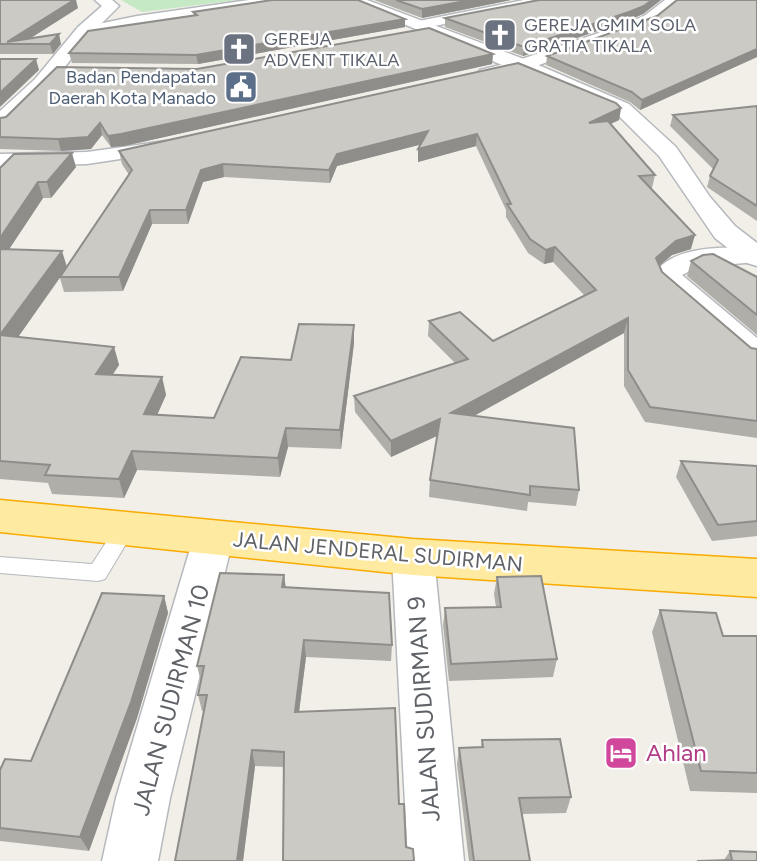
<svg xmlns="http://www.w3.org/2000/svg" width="757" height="861" font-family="Figtree,sans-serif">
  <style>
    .green { fill: #c5e8c5 }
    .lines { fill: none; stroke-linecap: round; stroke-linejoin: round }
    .service-casing { stroke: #b5b8bc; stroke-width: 2 }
    .minor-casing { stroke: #b5b8bc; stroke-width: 3 }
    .tertiary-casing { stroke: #b5b8bc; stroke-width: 3 }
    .secondary-casing { stroke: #b6babf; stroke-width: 3 }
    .trunk-casing { stroke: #f9ab00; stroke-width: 3 }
    .service { fill: #fff; fill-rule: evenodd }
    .minor { fill: #fff; fill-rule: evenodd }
    .tertiary { fill: #fff; fill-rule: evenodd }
    .secondary { fill: #fff; fill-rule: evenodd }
    .trunk { fill: #feeaa1; fill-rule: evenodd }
    .wall { fill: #afaea9 }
    .shaded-wall { fill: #8f8d8a }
    .building { fill: #cccac5; stroke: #8f8d8a; stroke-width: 2 }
    .labels { text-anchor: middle; stroke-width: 5; stroke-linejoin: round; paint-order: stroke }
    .far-worship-label { font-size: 18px; fill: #5b616d; stroke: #fff; text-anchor: start }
    .far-service-label { font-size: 18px; fill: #4e5e75; stroke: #fff; text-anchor: end }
    .street-label { font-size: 21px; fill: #5f6368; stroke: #fff }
    .near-street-label { font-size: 24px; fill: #5f6368; stroke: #fff }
    .near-hotel-label { font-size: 24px; fill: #b23c85; stroke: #fff; text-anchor: start }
  </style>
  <rect width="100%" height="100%" fill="#f1efe8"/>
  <!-- green -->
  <path class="green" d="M121,0h117l-96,12z"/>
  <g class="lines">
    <defs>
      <path id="service" d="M125,522l7,2 3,5 -30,50 -7,2 -98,-8v-16l92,7 26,-40z"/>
      <g id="minor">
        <path d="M249,0h36l-7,4 -141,20 -53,12 -8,-5 3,-3 58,-12z"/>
        <path d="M524,0h28l-7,4 -126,25 -7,-4 7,-4z"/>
        <path d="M665,0h16l-27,22 -16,7 -110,40 -42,10 -9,-5 3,-4 36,-9 112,-38 16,-7z"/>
        <path d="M166,141l7,2 3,4 -3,4 -86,13 -87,2v-12l87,-2z"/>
        <path d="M752,247l5,1v14l-59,5 -16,8 75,63v25l-11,-2 -86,-76 -6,-11c20,-29 67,-26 98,-27z"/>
        <path d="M213,524l14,4 6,11 -63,259 -12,63h-56l14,-63 77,-259 6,-11z"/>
        <path d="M413,541l15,5 6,11 30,304h-56l-16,-304 6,-11z"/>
      </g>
      <path id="tertiary" d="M346,0h21l162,61 100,43 47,43 34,50 25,29 22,17v23l-10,-3 -32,-25 -56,-82 -44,-44z"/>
      <path id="secondary" d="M95,0h17l7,6 -29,29 -41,52 -41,40 -8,1v-17l35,-32 43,-52 24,-21z"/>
      <path id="trunk" d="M0,500l413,39 344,20v38l-344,-22 -413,-43z"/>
    </defs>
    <!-- service casing -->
    <use href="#service" class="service-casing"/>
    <!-- minor casing -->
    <use href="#minor" class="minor-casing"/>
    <!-- tertiary casing -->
    <use href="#tertiary" class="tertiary-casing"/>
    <!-- secondary casing -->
    <use href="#secondary" class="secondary-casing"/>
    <!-- trunk casing -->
    <use href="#trunk" class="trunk-casing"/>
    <!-- service -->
    <use href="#service" class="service"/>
    <!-- minor -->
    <use href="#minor" class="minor"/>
    <!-- tertiary -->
    <use href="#tertiary" class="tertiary"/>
    <!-- secondary -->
    <use href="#secondary" class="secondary"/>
    <!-- trunk -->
    <use href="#trunk" class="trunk"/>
  </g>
  <!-- wall -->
  <g class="wall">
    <path d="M0,0l78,8 -47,30 30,6 -8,10h-53z"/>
    <path d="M374,0h137l-89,18z"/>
    <path d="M539,0h122l-18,14 -16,7 -104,35 -78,-29v-9z"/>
    <path d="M757,0v57l-117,53 -10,-8 -84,-37 1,-9 110,-40z"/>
    <path d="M193,12l212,15 -207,37 -126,-1 -3,-10 125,-37z"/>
    <path d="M493,54l-1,10 -368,82 -13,1 -9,-12 -11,14 -30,2 -61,-2v-31l197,-49z"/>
    <path d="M757,106v115l-50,-34 3,-11 3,-7 -43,-43 3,-11z"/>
    <path d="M621,108l-2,12 -8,4 44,51 -3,13h-1l40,61 -19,6 -13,11 3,6 89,76 6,1v89l-112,-16 -21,-36v-53l-150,83 105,74 -3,16 -48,-4 -1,9 -98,-14 1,-17 7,-44 -46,21 -36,-45 -1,-16 101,-33 -27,-27 1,-15 64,20 91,-46 -31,-33 -9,2 -16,-11 -22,-36v-7l-30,-64 -58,16 3,-18 -84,22 -7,17 -106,-6 -21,5 -15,42h-36l-29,67 -59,1 -4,-14 -42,59 96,10 5,18 -6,9 49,3 4,18 -9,20 57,3 77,-58 63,-17 -13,106 -53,-2 -8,30 -143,-7 -13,28 -72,-4 -4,-11 -48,-4v-311l76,-1 -25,31h-8l-34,51 58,18 62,-92 -7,-11 -3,-13z"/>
    <path d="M691,261l66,16v58l-70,-59z"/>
    <path d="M681,461l76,5v70l-45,5 -36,-64z"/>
    <path d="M284,575l2,13 106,57 -1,16 -85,-4 -7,54 100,93 7,43 8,14 -131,-94 -28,-1 -12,95h-68l29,-150h-2l-4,-16 3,-13 -4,-16z"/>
    <path d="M497,577l60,82 -4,18 -104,4 -6,-56 2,-17 51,-1 -2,-13z"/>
    <path d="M164,596l4,17 -31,105 -48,133 -89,-10v-71l31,-9z"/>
    <path d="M660,610l63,26h34v157l-67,-2 -38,-159z"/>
    <path d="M482,740l89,57 -5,16 -44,1 8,47h-61l-12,-97 2,-16 22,-1z"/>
    <path d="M730,851l27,10 -33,-1z"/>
  </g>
  <!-- shaded-wall -->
  <g class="shaded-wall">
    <path d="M74,0h2l2,8 -57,36 -14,-2z"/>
    <path d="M471,0h40l-89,18v-9z"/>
    <path d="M652,0h9l-18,14 -16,7 -104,35 1,-9z"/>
    <path d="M405,19v8l-207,37 -2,-9z"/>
    <path d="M59,34l2,10 -8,10 -3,-10z"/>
    <path d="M757,49v8l-117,53 2,-10z"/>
    <path d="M493,54l-1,10 -368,82 -13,1 -3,-11z"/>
    <path d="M36,59l3,11 -39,37v-14z"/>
    <path d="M621,108l-2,12 -33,15 3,-12z"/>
    <path d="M100,123l2,12 -11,14 -30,2 -3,-12z"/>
    <path d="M428,131l-1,12 -90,23 -7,17 -1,-13 8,-16z"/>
    <path d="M477,134l-1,12 -58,16v-13z"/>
    <path d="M72,153l4,14 -25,31 -4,-16z"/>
    <path d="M223,164l1,13 -21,5 -15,42 -2,-14 15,-40z"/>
    <path d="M38,182l5,16 -43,65v-25z"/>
    <path d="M150,210l2,14 -29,67 -4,-14z"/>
    <path d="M695,235l-4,14 -19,6 -20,17 4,-14 20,-17z"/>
    <path d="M555,247l-2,15 -9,2 2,-14z"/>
    <path d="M62,251l5,16 -60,86 -7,-18z"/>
    <path d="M628,318l-4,15 -174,96 1,-16z"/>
    <path d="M354,325v18l-13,106 -1,-19z"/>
    <path d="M114,347l5,18 -18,27 -5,-18z"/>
    <path d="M162,377l4,18 -17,38 -5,-19z"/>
    <path d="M440,419l-1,16 -48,22v-16z"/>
    <path d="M286,428l2,19 -8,30 -2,-19z"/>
    <path d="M132,451l5,19 -13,28 -5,-19z"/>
    <path d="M284,575l2,17 -4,-5z"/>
    <path d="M164,596l4,17 -31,105 -48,133 -9,-14z"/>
    <path d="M304,640l2,17 -9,71 -2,-16z"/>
    <path d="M252,750l3,16 -12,95h-6z"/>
  </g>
  <!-- building -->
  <g class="building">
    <path d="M0,0h74l-67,42 52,-8 -9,10h-50z"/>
    <path d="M272,0h86l47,19 -209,36 -127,-2 19,-22 109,-16 -4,-3z"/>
    <path d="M396,0h75l-49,9z"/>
    <path d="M539,0h113l-8,6 -15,6 -105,35 -79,-29z"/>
    <path d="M677,0h80v49l-115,51 -10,-8 -85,-36 110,-40z"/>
    <path d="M429,28l64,26 -372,80 -13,2 -8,-13 -12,14 -30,2 -58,-2v-19l6,-1 51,-50 140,2z"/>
    <path d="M0,59h36l-36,34z"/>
    <path d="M518,63l98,40 5,5 -32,15 19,-2 47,54 -16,1 56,59 -19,6 -20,17 6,14 89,76 6,1v72l-107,-14 -22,-37v-52l-177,95 123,15 5,62 -49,-4v9l-100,-15 10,-61 -49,22 -37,-45 114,-37 -39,-38 31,-9 33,29 103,-51 -41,-43 -9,3 -16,-11 -23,-35h4l-34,-70 -59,15 10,-18 -91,23 -8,16 -106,-6 -22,6 -15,40h-36l-31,67h-59l72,-107 -13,-19z"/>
    <path d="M757,106v100l-47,-30 8,-16 -45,-45z"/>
    <path d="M72,153l-25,29h-9l-38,56v-70l14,-14z"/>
    <path d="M0,249l62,2 -62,84 114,12 -18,27 66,3 -18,37 70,4 27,-61 50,3 8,-36 55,1 -14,105 -54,-2 -8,30 -146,-7 -13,28 -74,-4 5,-10 -50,-4z"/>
    <path d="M713,254l44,23v38l-66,-54 12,-6z"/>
    <path d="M681,461l76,5v55l-39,4z"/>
    <path d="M220,573l64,2 -2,12 107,6 3,52 -88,-5 -9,72 100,-4 4,96h5l2,43 7,2 1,12h-131l1,-109 -32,-2 -15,111h-62l32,-166h-9l6,-29h-7z"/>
    <path d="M541,576l16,83 -106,5 -6,-56 56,-1 -4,-30z"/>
    <path d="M102,593l62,3 -33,106 -51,135 -80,-9v-58l5,-11 26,2z"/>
    <path d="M660,610l56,3 7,23h34v137l-56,-2z"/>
    <path d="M560,739l11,58 -52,1 11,63h-56l-15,-113 24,-1 -1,-7z"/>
    <path d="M730,851l27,1v9h-60l35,-1z"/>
  </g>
  <!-- icons -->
  <defs>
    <symbol id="church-square" viewBox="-11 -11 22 22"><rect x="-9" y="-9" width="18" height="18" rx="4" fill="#6b7280" stroke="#fff"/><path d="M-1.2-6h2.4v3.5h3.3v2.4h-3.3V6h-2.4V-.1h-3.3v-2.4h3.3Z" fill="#fff"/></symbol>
    <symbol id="civic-square" viewBox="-11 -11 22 22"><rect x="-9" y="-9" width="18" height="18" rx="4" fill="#5c6f8a" stroke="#fff"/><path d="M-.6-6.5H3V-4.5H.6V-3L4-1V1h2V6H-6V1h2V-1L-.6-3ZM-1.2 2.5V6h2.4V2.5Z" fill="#fff"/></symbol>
    <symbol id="hotel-square" viewBox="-11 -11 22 22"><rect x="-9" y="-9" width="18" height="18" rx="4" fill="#d1479c" stroke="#fff"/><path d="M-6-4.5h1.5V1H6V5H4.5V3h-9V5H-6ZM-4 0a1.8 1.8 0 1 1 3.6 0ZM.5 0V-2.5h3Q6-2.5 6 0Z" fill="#fff"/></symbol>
  </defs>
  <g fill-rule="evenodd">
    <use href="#church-square" x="481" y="16" width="38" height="38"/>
    <use href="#church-square" x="220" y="30" width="38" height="38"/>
    <use href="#civic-square" x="222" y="68" width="38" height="38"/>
    <use href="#hotel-square" x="602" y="734" width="38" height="38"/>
  </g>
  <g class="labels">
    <!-- far-worship labels -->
    <g class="far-worship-label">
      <text x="524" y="31">GEREJA GMIM SOLA<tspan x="524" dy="21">GRATIA TIKALA</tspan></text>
      <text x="264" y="45">GEREJA<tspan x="264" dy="21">ADVENT TIKALA</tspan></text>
    </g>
    <!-- far-service labels -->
    <g class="far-service-label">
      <text x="216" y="83">Badan Pendapatan<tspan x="216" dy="21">Daerah Kota Manado</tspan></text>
    </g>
    <!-- street labels -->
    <g class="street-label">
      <text transform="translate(378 552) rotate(5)" y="7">JALAN JENDERAL SUDIRMAN</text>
    </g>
    <!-- near-street labels -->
    <g class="near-street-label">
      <text transform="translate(171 700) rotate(-75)" y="8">JALAN SUDIRMAN 10</text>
      <text transform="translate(424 709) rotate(-94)" y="8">JALAN SUDIRMAN 9</text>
    </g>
    <!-- near-hotel labels -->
    <g class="near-hotel-label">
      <text x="646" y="761">Ahlan</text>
    </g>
  </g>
</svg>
